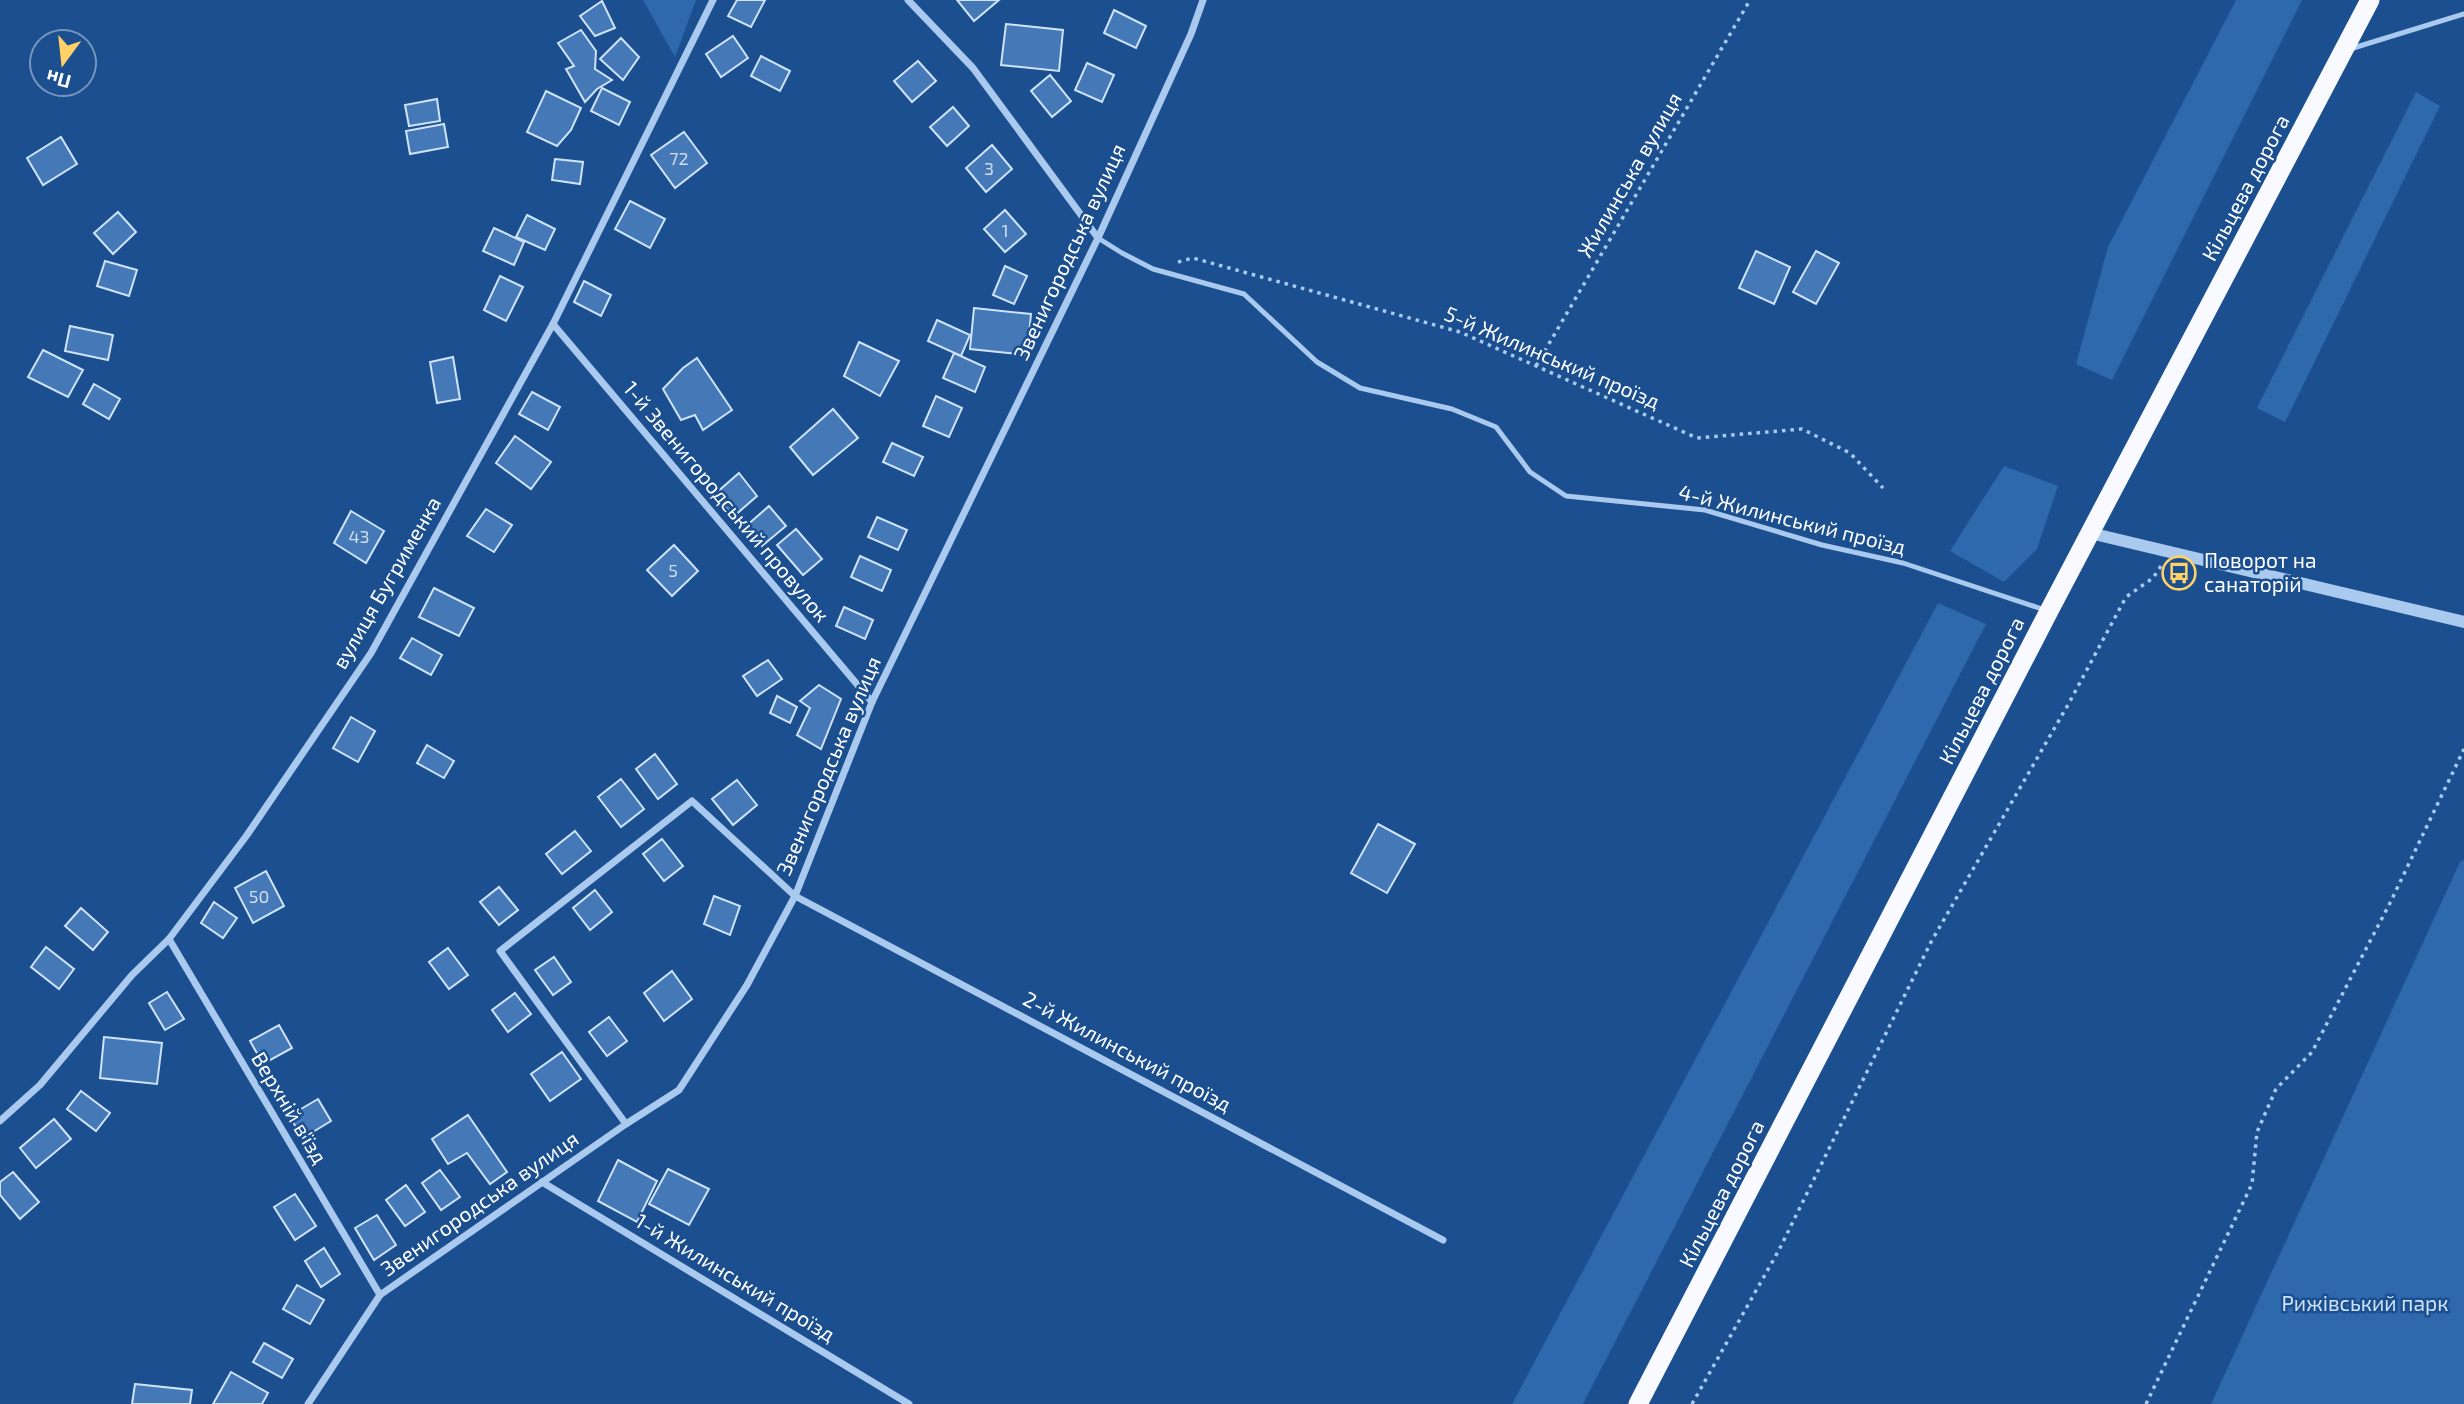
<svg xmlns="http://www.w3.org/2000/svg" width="2464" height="1404" font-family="'Exo 2',sans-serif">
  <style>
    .green { fill: #2e69ad }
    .building { fill: #4478b7; stroke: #cfe3fa; stroke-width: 2 }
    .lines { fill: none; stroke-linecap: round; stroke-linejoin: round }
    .path { stroke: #a9c9ee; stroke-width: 3.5; stroke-dasharray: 3.5 5; stroke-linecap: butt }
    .service { stroke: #a9c9ee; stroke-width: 5 }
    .minor { stroke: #a9c9ee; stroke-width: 7 }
    .tertiary { stroke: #a9c9ee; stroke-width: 12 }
    .trunk { stroke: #f8faff; stroke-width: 19 }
    .labels { text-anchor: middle; stroke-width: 5; stroke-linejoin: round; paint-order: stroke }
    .number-label { font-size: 18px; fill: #d0dded }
    .street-label { font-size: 21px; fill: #fff; stroke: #1b4f8f }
    .poi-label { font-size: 21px; fill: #fff; stroke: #1b4f8f; text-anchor: start }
    .park-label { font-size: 21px; fill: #cfe3fa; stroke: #1b4f8f }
  </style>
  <rect width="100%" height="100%" fill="#1b4f8f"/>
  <!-- green -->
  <g class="green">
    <path d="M643,0h53l-21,57z"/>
    <path d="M2236,0h66l-190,380 -36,-16 32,-117z"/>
    <path d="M2416,92l24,14 -155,316 -28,-14z"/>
    <path d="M2004,466l54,20 -21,63 -33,33 -54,-31z"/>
    <path d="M1938,603l48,21 -403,780h-71z"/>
    <path d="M2464,860v544h-253l249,-542z"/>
  </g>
  <!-- building -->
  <g class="building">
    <path d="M737,0h28l-14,27 -23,-11z"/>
    <path d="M957,0h42l-25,21z"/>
    <path d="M602,1l13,27 -20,8 -15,-20z"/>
    <path d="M1114,10l32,16 -10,22 -32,-15z"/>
    <path d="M1006,24l57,6 -4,41 -58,-6z"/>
    <path d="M581,30l15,21 -1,18 17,11 -15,9 -12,13 -19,-33 8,-3 -16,-23z"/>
    <path d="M733,36l15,22 -27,19 -15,-23z"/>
    <path d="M621,38l18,19 -16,23 -23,-21z"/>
    <path d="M761,56l29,15 -10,20 -29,-15z"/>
    <path d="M918,61l18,20 -24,21 -18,-21z"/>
    <path d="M1087,63l27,12 -12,27 -27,-12z"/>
    <path d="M1050,75l21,26 -19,16 -21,-26z"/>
    <path d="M602,88l28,14 -11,23 -28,-14z"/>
    <path d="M546,91l35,17 -10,22 -14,16 -30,-14z"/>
    <path d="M437,99l3,22 -31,5 -4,-21z"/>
    <path d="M953,107l16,19 -22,20 -17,-19z"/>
    <path d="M444,124l4,23 -38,7 -4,-23z"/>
    <path d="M684,132l23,31 -32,25 -24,-33z"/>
    <path d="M61,137l16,27 -34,21 -16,-27z"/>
    <path d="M992,145l20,24 -26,23 -20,-24z"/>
    <path d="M555,159l28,3 -3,22 -28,-4z"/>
    <path d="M630,201l35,18 -15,29 -35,-19z"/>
    <path d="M1005,210l21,24 -21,18 -21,-23z"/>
    <path d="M118,212l18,20 -23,22 -19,-21z"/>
    <path d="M527,215l28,14 -10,21 -29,-13z"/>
    <path d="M494,228l30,14 -10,23 -31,-14z"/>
    <path d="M1756,251l34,16 -16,37 -35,-16z"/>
    <path d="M1816,251l23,12 -23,41 -23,-12z"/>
    <path d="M105,261l32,9 -8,26 -32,-10z"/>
    <path d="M1005,266l22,10 -13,28 -21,-9z"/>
    <path d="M500,276l23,11 -17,34 -22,-11z"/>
    <path d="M584,281l27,14 -10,21 -27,-14z"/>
    <path d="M974,308l57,6 -4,41 -57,-6z"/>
    <path d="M937,320l33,15 -9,21 -33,-15z"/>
    <path d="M70,326l43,9 -5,25 -43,-9z"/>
    <path d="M859,342l40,19 -19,35 -36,-20z"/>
    <path d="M43,350l40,20 -15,27 -40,-20z"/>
    <path d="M954,353l31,14 -10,25 -32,-14z"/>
    <path d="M453,357l7,42 -23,4 -7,-41z"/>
    <path d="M697,358l35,52 -29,20 -8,-15 -14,5 -18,-31 20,-21z"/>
    <path d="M94,384l26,15 -11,20 -26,-15z"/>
    <path d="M532,392l28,15 -12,23 -29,-16z"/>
    <path d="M936,396l26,12 -13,29 -26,-11z"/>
    <path d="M833,409l25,29 -45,37 -23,-28z"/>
    <path d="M515,436l36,26 -20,27 -35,-26z"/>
    <path d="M892,443l31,14 -9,19 -31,-14z"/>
    <path d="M739,473l18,23 -24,21 -18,-23z"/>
    <path d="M769,506l17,20 -24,20 -17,-19z"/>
    <path d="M486,509l26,16 -18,27 -27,-16z"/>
    <path d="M351,511l33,20 -18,32 -32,-20z"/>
    <path d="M877,517l30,13 -9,20 -30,-13z"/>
    <path d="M796,529l26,30 -19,16 -26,-30z"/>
    <path d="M674,545l24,26 -26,25 -25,-26z"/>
    <path d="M860,556l31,14 -9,21 -31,-14z"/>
    <path d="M434,588l40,20 -15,28 -40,-19z"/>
    <path d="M844,607l29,13 -8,19 -29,-13z"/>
    <path d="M412,638l30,17 -11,20 -31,-17z"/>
    <path d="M768,660l14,19 -25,17 -14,-20z"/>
    <path d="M819,685l22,14 -20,50 -24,-14 13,-27 -10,-7z"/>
    <path d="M777,696l20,11 -7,16 -20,-10z"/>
    <path d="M351,717l24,14 -17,31 -25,-14z"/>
    <path d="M427,745l27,16 -10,17 -27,-15z"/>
    <path d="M655,754l22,30 -19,15 -22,-30z"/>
    <path d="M621,779l23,30 -23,18 -23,-30z"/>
    <path d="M737,780l20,25 -24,20 -21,-26z"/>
    <path d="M1378,824l37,20 -28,49 -36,-20z"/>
    <path d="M575,831l16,20 -29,23 -16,-20z"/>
    <path d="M662,839l21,27 -19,15 -21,-27z"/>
    <path d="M266,871l18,35 -31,17 -18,-35z"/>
    <path d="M499,887l19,23 -19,15 -19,-23z"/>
    <path d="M595,890l17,22 -22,18 -17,-22z"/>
    <path d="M714,896l26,10 -10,29 -26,-11z"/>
    <path d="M214,902l23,16 -14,20 -22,-15z"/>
    <path d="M81,908l27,24 -15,18 -28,-24z"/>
    <path d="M46,947l28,22 -15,20 -28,-22z"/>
    <path d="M448,948l20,27 -19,14 -20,-27z"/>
    <path d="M554,957l17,25 -18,13 -18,-25z"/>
    <path d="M672,971l20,28 -28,22 -20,-28z"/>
    <path d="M167,992l17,27 -19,11 -16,-27z"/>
    <path d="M515,993l16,21 -23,18 -16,-22z"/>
    <path d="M609,1017l18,24 -20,15 -18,-24z"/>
    <path d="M279,1025l13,23 -29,16 -13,-23z"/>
    <path d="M104,1037l58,6 -5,41 -57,-6z"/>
    <path d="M562,1052l19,27 -31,22 -19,-27z"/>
    <path d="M81,1091l29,22 -14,18 -29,-22z"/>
    <path d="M318,1099l13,22 -28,17 -14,-22z"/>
    <path d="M468,1115l39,57 -17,12 -23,-31 -19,11 -16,-25z"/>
    <path d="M54,1119l17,20 -35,29 -16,-20z"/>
    <path d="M618,1160l39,21 -20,41 -39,-21z"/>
    <path d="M668,1169l41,20 -20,36 -40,-21z"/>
    <path d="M440,1170l20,27 -19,13 -19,-27z"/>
    <path d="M13,1172l26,30 -19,17 -20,-24v-13z"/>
    <path d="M406,1185l19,27 -20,14 -19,-26z"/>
    <path d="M295,1194l21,32 -21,14 -21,-33z"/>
    <path d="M377,1215l19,30 -22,15 -19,-32z"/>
    <path d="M324,1248l16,26 -19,13 -16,-26z"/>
    <path d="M297,1285l27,15 -14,24 -27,-15z"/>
    <path d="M264,1343l29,16 -11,19 -29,-16z"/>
    <path d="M231,1372l37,21 -6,11h-49z"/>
    <path d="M135,1384l57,6 -2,14h-58z"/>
  </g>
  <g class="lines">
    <!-- path -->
    <g class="path">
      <path d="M1178,262l15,-4 267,74 237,106 105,-9 48,24 33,35"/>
      <path d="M1536,366l214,-366"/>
      <path d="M1692,1404l87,-154 152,-308 138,-239 57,-106 27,-19 8,-12"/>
      <path d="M2146,1404l106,-220 5,-52 19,-43 36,-37 78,-149 74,-154"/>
    </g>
    <!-- service -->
    <g class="service">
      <path d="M2350,49l114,-35"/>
      <path d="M1098,238l24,15 31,16 91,25 73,68 43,26 92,21 44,18 34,45 36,24 139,14 117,35 81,18 142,47"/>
    </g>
    <!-- minor -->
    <g class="minor">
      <path d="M908,0l65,68 125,170"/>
      <path d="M553,324l319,378"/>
      <path d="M169,939l211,356"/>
      <path d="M0,1121l40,-36 92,-110 37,-36 78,-104 124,-182 182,-329 160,-324"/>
      <path d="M626,1124l-126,-173 192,-150 103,95 648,344"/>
      <path d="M542,1182l367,222"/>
      <path d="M308,1404l72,-109 246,-171 53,-34 68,-105 48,-89 77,-194 226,-464 93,-204 12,-34"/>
    </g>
    <!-- tertiary -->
    <path class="tertiary" d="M2090,533l374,89"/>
    <!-- trunk -->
    <path class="trunk" d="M1638,1404l411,-793 321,-611"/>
  </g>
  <!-- icons -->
  <defs>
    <symbol id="bus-ring" viewBox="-11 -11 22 22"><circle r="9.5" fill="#1b4f8f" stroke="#ffd166" stroke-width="1.5"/><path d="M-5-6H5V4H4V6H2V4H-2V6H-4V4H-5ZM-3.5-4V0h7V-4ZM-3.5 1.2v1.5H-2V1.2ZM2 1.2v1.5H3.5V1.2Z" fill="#ffd166"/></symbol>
  </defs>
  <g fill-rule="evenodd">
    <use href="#bus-ring" x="2160" y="554" width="38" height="38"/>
  </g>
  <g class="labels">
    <!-- number labels -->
    <g class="number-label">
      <text x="679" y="165">72</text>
      <text x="989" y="175">3</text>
      <text x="1005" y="237">1</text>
      <text x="359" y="543">43</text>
      <text x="673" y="577">5</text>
      <text x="259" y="903">50</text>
    </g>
    <!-- street labels -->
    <g class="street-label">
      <text transform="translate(1630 175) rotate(-60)" y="7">Жилинська вулиця</text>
      <text transform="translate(2246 188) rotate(-62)" y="7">Кільцева дорога</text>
      <text transform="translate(1070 252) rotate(-65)" y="7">Звенигородська вулиця</text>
      <text transform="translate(1552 358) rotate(23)" y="7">5-й Жилинський проїзд</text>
      <text transform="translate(726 502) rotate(50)" y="7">1-й Звенигородський провулок</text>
      <text transform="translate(1792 520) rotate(14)" y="7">4-й Жилинський проїзд</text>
      <text transform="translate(387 583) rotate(-60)" y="7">вулиця Бугрименка</text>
      <text transform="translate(1982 691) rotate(-63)" y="7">Кільцева дорога</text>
      <text transform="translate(829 766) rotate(-67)" y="7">Звенигородська вулиця</text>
      <text transform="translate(1127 1052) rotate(28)" y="7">2-й Жилинський проїзд</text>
      <text transform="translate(289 1108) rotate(59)" y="7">Верхній в'їзд</text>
      <text transform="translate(1722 1194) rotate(-63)" y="7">Кільцева дорога</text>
      <text transform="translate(480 1204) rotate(-35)" y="7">Звенигородська вулиця</text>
      <text transform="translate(735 1278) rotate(31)" y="7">1-й Жилинський проїзд</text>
    </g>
    <!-- poi labels -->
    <g class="poi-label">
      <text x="2204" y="568">Поворот на<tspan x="2204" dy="24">санаторій</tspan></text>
    </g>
    <!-- park labels -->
    <g class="park-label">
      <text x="2365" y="1311">Рижівський парк</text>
    </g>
  </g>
  <!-- north arrow -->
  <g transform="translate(63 63) rotate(195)"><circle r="33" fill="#1b4f8f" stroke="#7695bc" stroke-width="2"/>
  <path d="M0-5L12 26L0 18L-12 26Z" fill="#ffd166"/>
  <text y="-10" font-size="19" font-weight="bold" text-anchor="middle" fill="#ffffff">Пн</text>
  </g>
</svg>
